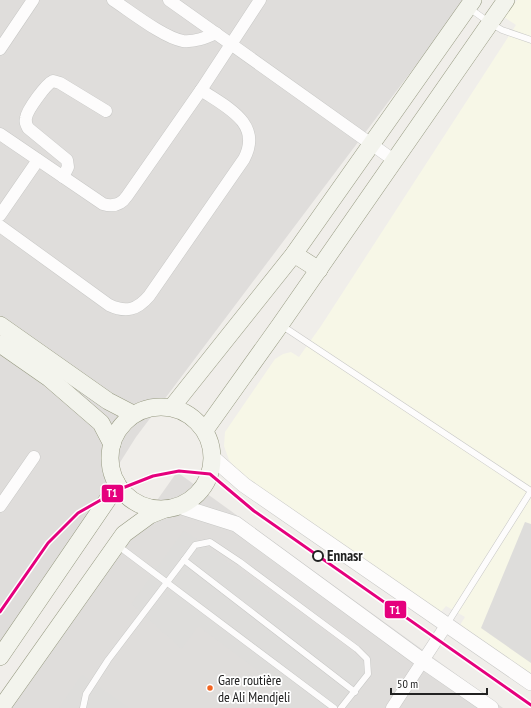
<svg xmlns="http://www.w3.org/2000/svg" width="531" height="708" font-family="'PT Sans Narrow',sans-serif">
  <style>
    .residential { fill: #dfdddb }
    .education { fill: #f7f7e7 }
    .religious { fill: #dedddb }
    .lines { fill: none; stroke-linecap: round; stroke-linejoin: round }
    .service-casing { stroke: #c8c8c6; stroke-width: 7 }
    .minor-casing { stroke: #c8c8c6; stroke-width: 13 }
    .tertiary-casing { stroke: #c8c8c6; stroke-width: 16 }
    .secondary-casing { stroke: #979a82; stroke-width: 18 }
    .service { stroke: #fdfcfc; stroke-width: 6 }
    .minor { stroke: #fdfcfc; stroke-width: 12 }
    .tertiary { stroke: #fdfcfc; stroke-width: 15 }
    .secondary { stroke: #f3f4ed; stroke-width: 17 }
    .tram-1-casing { stroke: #fff; stroke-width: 6 }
    .tram-1 { stroke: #e5007d; stroke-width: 3 }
    .stop-dot { fill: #fff; stroke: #212121; stroke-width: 2 }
    .bus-dot { fill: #f26522; stroke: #fff; stroke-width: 1.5 }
    .labels { text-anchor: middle; stroke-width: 3.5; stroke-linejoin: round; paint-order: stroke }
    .bus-label { font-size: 14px; fill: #212121; stroke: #fff; text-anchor: start }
    .stop-label { font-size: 15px; font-weight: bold; fill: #212121; stroke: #fff; text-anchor: start }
    .line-badge { stroke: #fff; stroke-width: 1.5 }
    .badge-label { font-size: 11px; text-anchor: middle; font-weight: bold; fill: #fff }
  </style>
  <rect width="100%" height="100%" fill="#f0eeea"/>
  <!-- residential -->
  <g class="residential">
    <path d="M0,0h465l-329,437 -136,216z"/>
    <path d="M177,472l326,236h-493z"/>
  </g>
  <!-- education -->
  <path class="education" d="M517,0h14v680l-71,-55 5,-8 -19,-11 -6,7 -203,-141 -8,-12 -5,-14 1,-14 50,-73 8,-5 8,-2 8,5 22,-31 195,-301 -12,-8z"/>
  <!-- religious -->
  <g class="religious">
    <path d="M525,522l6,2v139l-50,-35z"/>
    <path d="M184,530l186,136 -32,42h-64l10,-18 -86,-64 -16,23 -51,-45z"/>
    <path d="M82,675l47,33h-70z"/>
  </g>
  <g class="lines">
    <defs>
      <g id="service">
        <path d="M469,8l21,15 12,7 29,10"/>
        <path d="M281,325l250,166"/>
        <path d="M117,545l217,163"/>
        <path d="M184,560l171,132"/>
        <path d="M447,624l84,-133"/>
        <path d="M83,708l3,-14 22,-34 76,-100 11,-15 15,-3 30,20 117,87 10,10 1,15 -27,34"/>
      </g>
      <g id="minor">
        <path d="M113,0c17,11 51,38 70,41 12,1 22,-3 33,-8"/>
        <path d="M169,0l226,161"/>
        <path d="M0,49l33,-49"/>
        <path d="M0,134l103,70c10,3 18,1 24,-8l74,-106 59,-90"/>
        <path d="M63,177l5,-10 -1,-7 -39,-32c-2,-4 -3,-6 -2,-10 1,-8 20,-34 27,-37l7,2 46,28"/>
        <path d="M0,215l38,-55"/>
        <path d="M0,226l109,79c17,8 28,5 40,-9l95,-137c19,-36 -18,-52 -43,-69"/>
        <path d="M0,506l34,-49"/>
        <path d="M392,708l55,-84"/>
      </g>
      <g id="tertiary">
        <path d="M213,458l31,27 287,198"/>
        <path d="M179,506l57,18 187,137 68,47"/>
      </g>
      <g id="secondary">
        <path d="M294,254l25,16"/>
        <path d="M0,325l108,76 25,13"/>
        <path d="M0,344l49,34 52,45 11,21"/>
        <circle cx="161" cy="458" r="51"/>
        <path d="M172,407l122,-153 179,-254"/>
        <path d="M205,430l75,-105 226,-325"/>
        <path d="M0,657l112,-164 4,-11"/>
        <path d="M1,708l123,-174 26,-19 15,-6"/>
      </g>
    </defs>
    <!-- service casing -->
    <use href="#service" class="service-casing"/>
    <!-- minor casing -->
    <use href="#minor" class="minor-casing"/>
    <!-- tertiary casing -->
    <use href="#tertiary" class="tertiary-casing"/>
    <!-- secondary casing -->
    <use href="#secondary" class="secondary-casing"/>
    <!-- service -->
    <use href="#service" class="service"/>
    <!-- minor -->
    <use href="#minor" class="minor"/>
    <!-- tertiary -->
    <use href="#tertiary" class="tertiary"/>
    <!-- secondary -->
    <use href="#secondary" class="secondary"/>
    <defs>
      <path id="tram-1" d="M0,612l48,-69 30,-30 42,-24 33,-13 26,-5 31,3 44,37 277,194"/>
    </defs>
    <!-- tram-1 casing -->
    <use href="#tram-1" class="tram-1-casing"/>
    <!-- tram-1 -->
    <use href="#tram-1" class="tram-1"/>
  </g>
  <!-- markers -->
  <circle class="stop-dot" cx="318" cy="556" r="5"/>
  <circle class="bus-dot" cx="210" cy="688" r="3.5"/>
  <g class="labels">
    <!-- bus labels -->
    <g class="bus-label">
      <text x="218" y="685">Gare routière<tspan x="218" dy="17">de Ali Mendjeli</tspan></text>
    </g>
    <!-- stop labels -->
    <g class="stop-label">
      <text x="327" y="561">Ennasr</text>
    </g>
  </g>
  <g class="line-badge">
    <rect x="101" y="484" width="23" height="19" rx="4" fill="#e5007d"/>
    <rect x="384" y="600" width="23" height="19" rx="4" fill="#e5007d"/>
  </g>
  <g class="badge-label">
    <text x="112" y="497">T1</text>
    <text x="395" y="614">T1</text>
  </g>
  <!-- scale -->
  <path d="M391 688v6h96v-6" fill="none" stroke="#212121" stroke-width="2"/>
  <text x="397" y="688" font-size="12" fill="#212121" stroke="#ffffff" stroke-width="3" paint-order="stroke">50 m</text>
</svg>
